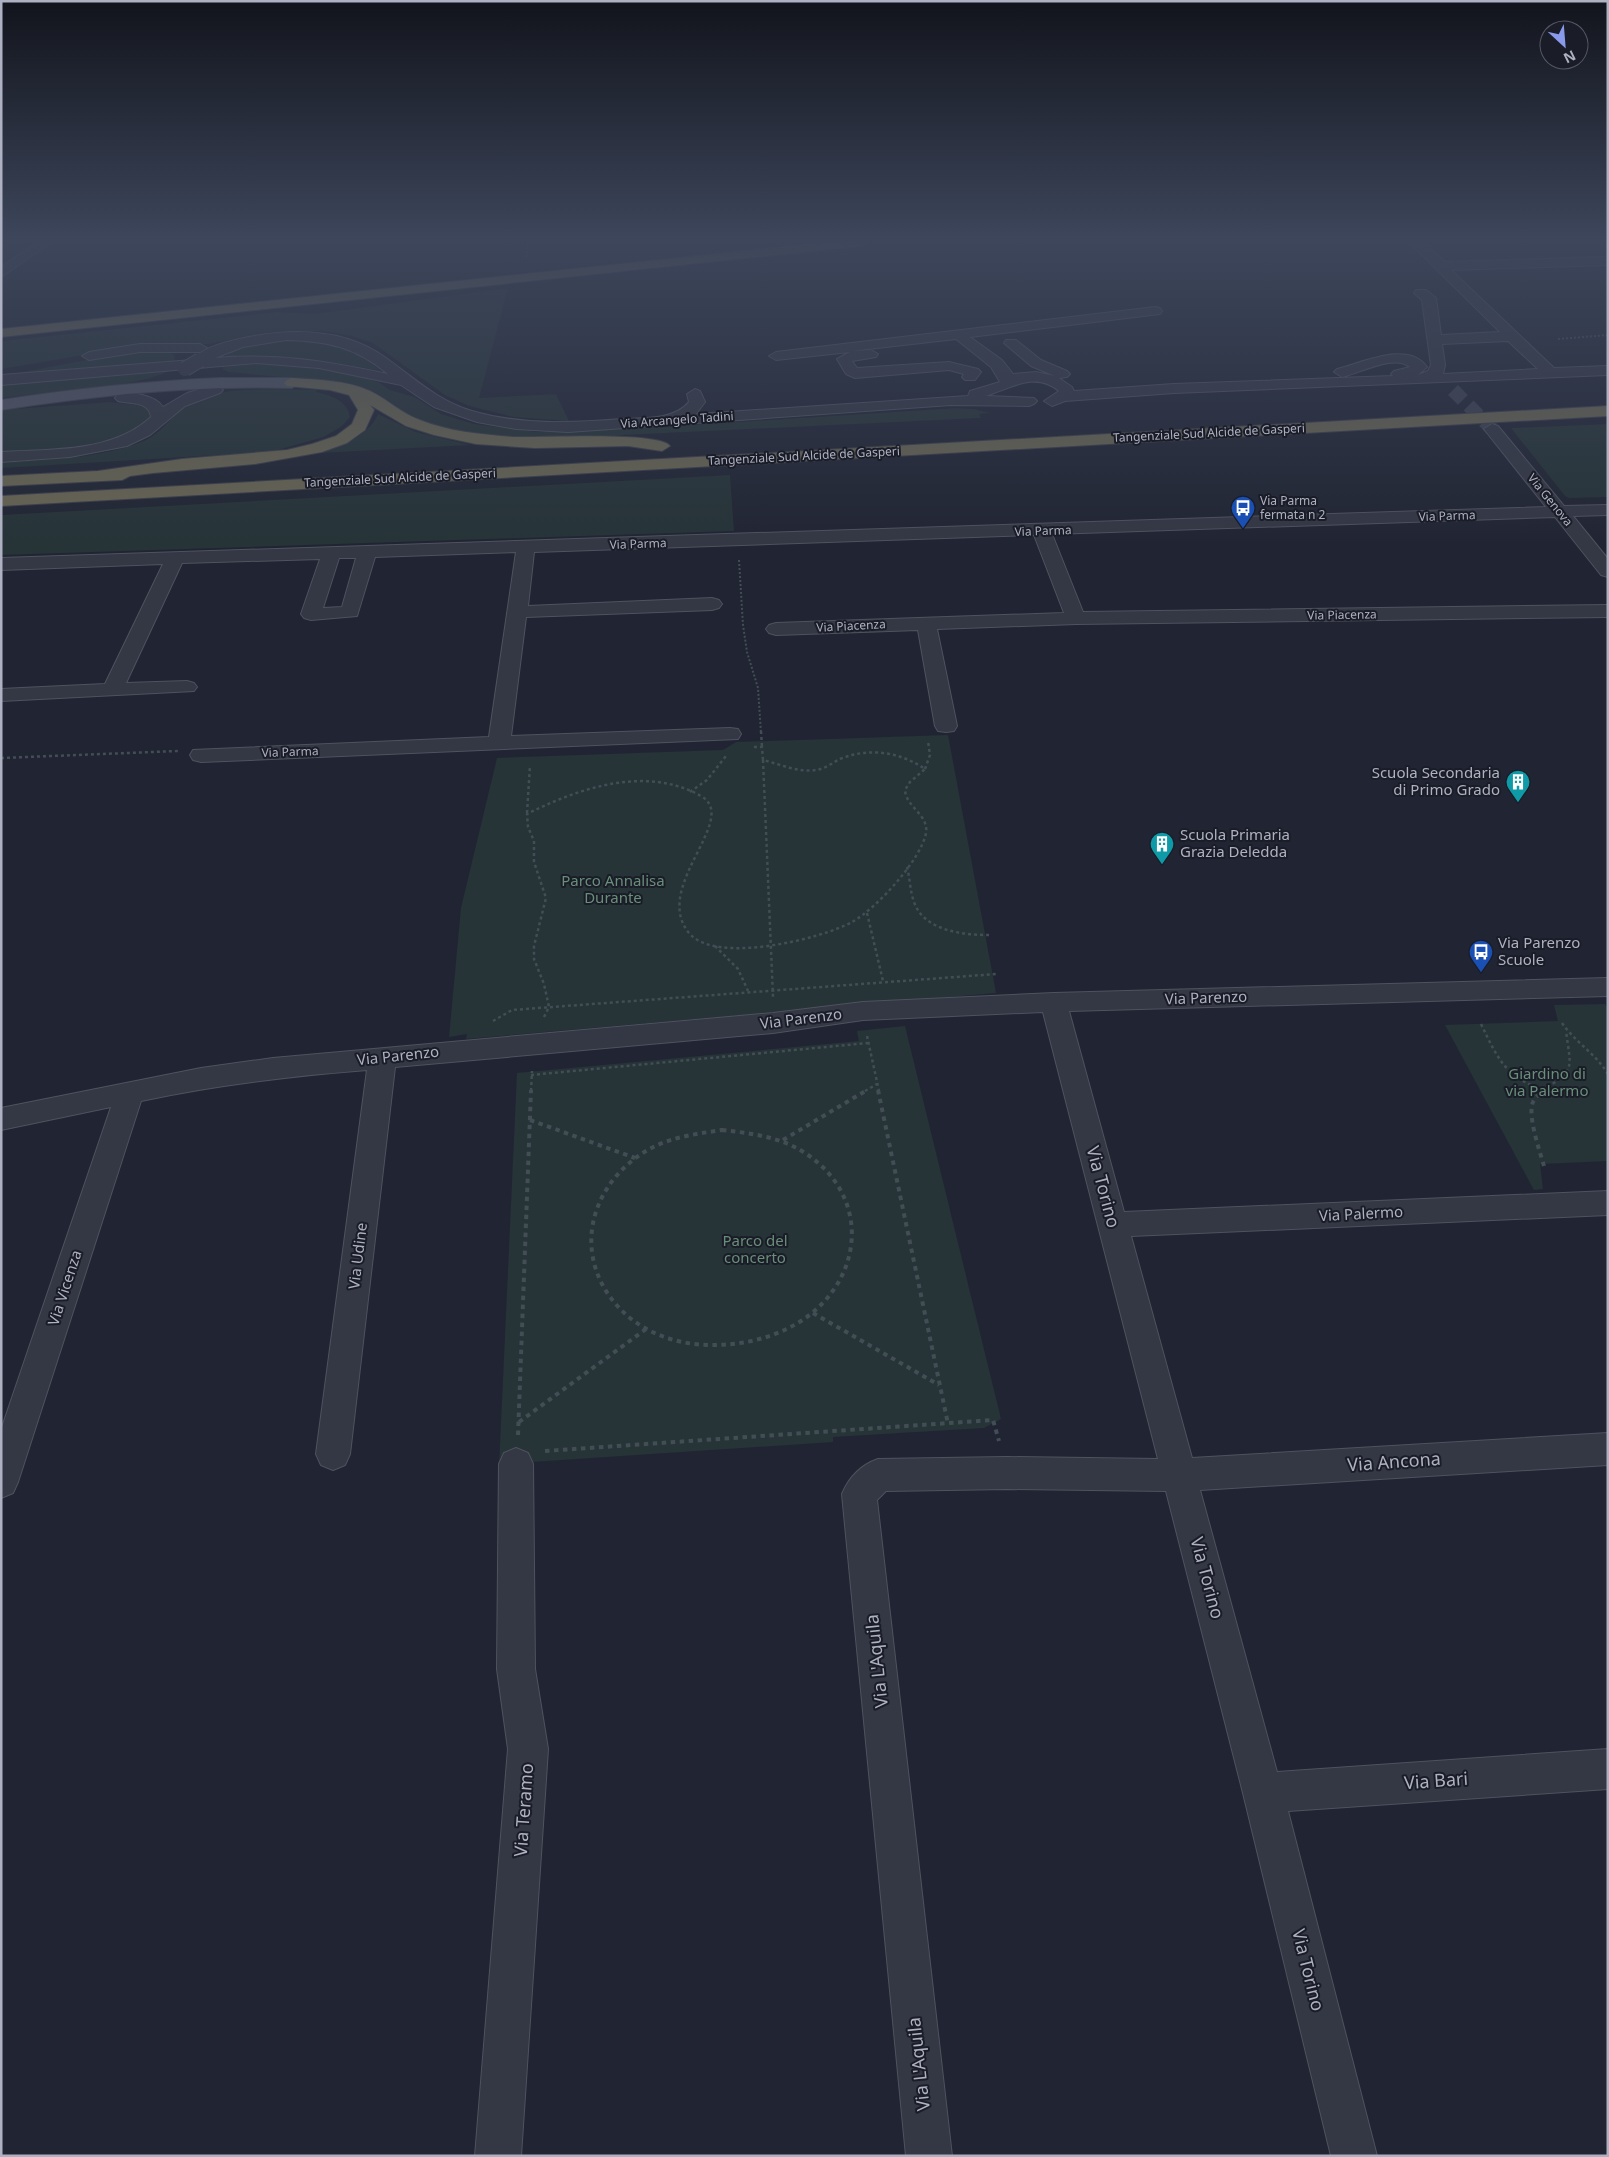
<svg xmlns="http://www.w3.org/2000/svg" width="1609" height="2157" font-family="'Noto Sans',sans-serif">
  <style>
    .green { fill: #263337 }
    .lines { fill: none; stroke-linecap: round; stroke-linejoin: round }
    .minor-tunnel { stroke: #3d414f; stroke-width: 14; stroke-dasharray: 14 8; stroke-linecap: butt }
    .minor-casing { stroke: #4f525f; stroke-width: 2 }
    .major-casing { stroke: #3e414d; stroke-width: 2 }
    .highway-casing { stroke: #3c3f4b; stroke-width: 2 }
    .path-far2 { stroke: #424e54; stroke-width: 2; stroke-dasharray: 2 2; stroke-linecap: butt }
    .path-far1 { stroke: #424e54; stroke-width: 2.5; stroke-dasharray: 3 3; stroke-linecap: butt }
    .path { stroke: #424e54; stroke-width: 4; stroke-dasharray: 4.5 4.5; stroke-linecap: butt }
    .minor { fill: #343744; fill-rule: evenodd }
    .major { fill: #525664; fill-rule: evenodd }
    .highway { fill: #696552; fill-rule: evenodd }
    .minor-bridge-casing { stroke: #4f525f; stroke-width: 16; stroke-linecap: butt }
    .minor-bridge { stroke: #343744; stroke-width: 14 }
    .labels { text-anchor: middle; stroke-width: 4; stroke-linejoin: round; paint-order: stroke }
    .far-street-label { font-size: 12px; fill: #aeb1c1; stroke: #1a1d28 }
    .far-poi-label { font-size: 12px; fill: #aeb1c1; stroke: #1a1d28; text-anchor: start }
    .poi-label { font-size: 15px; fill: #aeb1c1; stroke: #1a1d28; text-anchor: start }
    .park-label { font-size: 15px; fill: #698e79; stroke: #1a1d28 }
    .street-label { font-size: 15px; fill: #aeb1c1; stroke: #1a1d28 }
    .near-street-label { font-size: 18px; fill: #aeb1c1; stroke: #1a1d28 }
  </style>
  <rect width="100%" height="100%" fill="#212533"/>
  <!-- green -->
  <g class="green">
    <path d="M508,288l-29,110 77,-4 13,27 -56,-4 -44,-11 -24,-11 -72,-52 -21,-7 -31,-5 -50,1 -63,12h-61l-146,25v-28l276,-29 37,2z"/>
    <path d="M280,341c36,-1 72,5 101,30 -53,-10 -105,-19 -158,-11 6,-14 42,-17 57,-19z"/>
    <path d="M140,350l29,2 5,3 1,8 -168,12z"/>
    <path d="M246,363l67,4 43,8 24,8 10,7 25,7 26,17 33,10 64,8 136,-6 282,-18 18,1 16,4 -11,1 2,4 -379,18 -88,1 -58,-6 -43,-12 -36,-26 -23,-9 -125,-12 -5,-2 -2,-4z"/>
    <path d="M170,369c-12,16 -142,26 -169,29v-14z"/>
    <path d="M277,389l40,1 -1,2c13,3 32,8 34,25l-8,9 -18,11 -54,15 -269,16v-5c47,-4 99,-4 143,-22 16,-7 25,-21 37,-32 25,-21 66,-19 96,-20z"/>
    <path d="M109,402l27,3 10,3 5,5c4,33 -127,38 -150,40v-43z"/>
    <path d="M378,414l38,18 54,13 -151,8c22,-7 49,-16 59,-39z"/>
    <path d="M1608,424v73l-39,1 -4,-2 -54,-68z"/>
    <path d="M730,475l4,56 -733,24v-40z"/>
    <path d="M948,735l48,258 -530,46 1,-5 -18,3 12,-129 36,-150 226,-8 13,-8z"/>
    <path d="M1605,1004l3,5v152l-68,3 3,25 -9,1 -89,-165 113,-4 -4,-16z"/>
    <path d="M905,1026l96,393 -17,9 -151,9v5l-302,20 -32,5 18,-394 342,-32 -2,-10z"/>
  </g>
  <g class="lines">
    <!-- minor-tunnel -->
    <path class="minor-tunnel" d="M1453,390l39,39"/>
    <defs>
      <g id="minor">
        <path d="M38,242h14l-51,35v-10z"/>
        <path d="M1409,242h13l23,20 163,-5v8l-157,5 103,98 54,-2v9l-434,18 -109,8 -13,5 -8,-5 15,-10c-24,-20 -48,-3 -73,5l48,2 3,3 -3,3 -5,2 -78,-1 -383,27 -52,-3 -39,-7 -43,-15 -33,-22 -82,-17 -63,-5 -255,22v-10l192,-15c9,-13 36,-19 51,-22 48,-10 101,-10 142,20 28,20 52,43 86,53 48,14 100,12 150,8 22,-1 52,1 67,-17l-2,-8 8,-5 5,2 5,11 -9,12 272,-18 2,-5 30,-9 -9,-15 -35,-28 -105,12 20,-1 7,4 -2,3 -24,4 5,7 92,-6 29,7 3,3 -6,8h-10l-3,-3 2,-3 -15,-4 -94,8 -9,-4 -9,-15 13,-7 -74,8 -7,-4 7,-4 379,-45 5,1 2,3 -2,3 -190,23 32,23 11,14 23,-2 19,4 -24,-10 -27,-23 2,-3h10l25,20 26,11 3,3 -3,3 -8,1 13,9 2,4 100,-7 219,-8 -2,-2 3,-3 16,-4c-17,-13 -49,6 -68,10l-8,-5 3,-3c25,-6 71,-29 90,-2l-9,8 10,-4 3,-6 -9,-65 -8,-7 2,-3h10l10,8 5,37 59,-3zM286,340c42,1 69,7 102,34 -62,-13 -109,-21 -173,-16l28,-11zM1508,341l30,28 -95,5 2,-9 -3,-21z"/>
        <path d="M140,344h60l7,4 -7,4h-60l-51,8 -7,-4 7,-4z"/>
        <path d="M215,385l8,5 -3,3 -35,13 -35,29 -23,11 -57,11 -69,5v-10c50,-3 111,1 150,-35 -2,-16 -21,-13 -33,-16l-3,-3 3,-3c13,-4 37,0 45,12l24,-14z"/>
        <path d="M1492,424l6,2 66,80 44,-1v10l-35,1 35,43v18l-7,-2 -46,-58 -503,17 31,78 525,-7v12l-532,7 -139,5 20,97 -3,5 -8,1 -8,-1 -3,-5 -17,-96 -142,5 -7,-2 -3,-4 3,-4 7,-2 288,-10 -30,-78 -500,17 -6,54 184,-8 7,2 3,4 -3,4 -7,2 -186,7 -15,119 219,-8 8,1 3,5 -3,5 -537,23 -8,-2 -3,-5 3,-5 296,-13 27,-185 -141,5 -18,59 -46,4 -7,-2 -3,-4 19,-55 -138,4 -56,120 61,-2 7,2 3,4 -3,4 -193,10v-12l104,-5 58,-120 -162,6v-12l1545,-51 -62,-78zM339,558h17l-14,49 -19,1z"/>
        <path d="M1608,978v18l-539,15 55,201 484,-21v24l-477,21 61,222 416,-25v32l-408,25 77,282 331,-23v40l-320,22 89,345h-46l-88,-363 -77,-302 -159,-2 -121,2 -9,9 75,656h-46l-64,-662c7,-17 19,-29 36,-35l129,-2 151,2 -115,-447 -180,8 -90,13 -378,34 -45,387 -5,11 -12,5 -12,-5 -5,-11 51,-384c-76,6 -151,15 -226,31l-123,381 -5,11 -12,5v-68l110,-323 -110,23v-22l200,-40 72,-10 500,-45 90,-11 191,-9z"/>
        <path d="M516,1448l12,5 5,11 2,205 13,80 -27,407h-46l33,-407 -11,-80 2,-205 5,-11z"/>
      </g>
      <path id="major" d="M219,378h73l8,5 -8,5c-98,-3 -194,7 -291,22v-10c73,-11 145,-19 218,-22z"/>
      <g id="highway">
        <path d="M829,242h38l-6,4 -860,91v-8z"/>
        <path d="M292,378c26,2 54,2 78,13 17,8 32,23 50,29 30,12 61,14 93,17 24,1 147,-6 157,9l-8,5 -34,-5 -93,2 -59,-4 -42,-9 -28,-9 -36,-21 4,5 -9,20 -18,13 -25,9 -67,12 -102,9 -23,3 -8,4 -121,6v-10l97,-5 84,-12 105,-9 25,-6 24,-8 16,-12 6,-14 -9,-15 -19,-5 -43,-4 -3,-3 3,-3z"/>
        <path d="M1608,406v10l-1607,90v-10z"/>
      </g>
    </defs>
    <!-- minor casing -->
    <use href="#minor" class="minor-casing"/>
    <!-- major casing -->
    <use href="#major" class="major-casing"/>
    <!-- highway casing -->
    <use href="#highway" class="highway-casing"/>
    <!-- path-far2 -->
    <g class="path-far2">
      <path d="M526,257l2,-15"/>
      <path d="M1558,339l50,-4"/>
      <path d="M739,560l4,65 4,27 11,36 3,45"/>
    </g>
    <!-- path-far1 -->
    <g class="path-far1">
      <path d="M761,731l1,16"/>
      <path d="M1,758l177,-7"/>
      <path d="M763,760l10,237"/>
      <path d="M925,769l5,-14 -2,-14"/>
      <path d="M690,792l17,-12 19,-24"/>
      <path d="M527,813l3,-48"/>
      <path d="M907,867c3,11 3,24 7,35 10,29 49,33 75,33"/>
      <path d="M867,913l16,68"/>
      <path d="M715,946l23,23 10,22"/>
      <path d="M544,1017l5,-10 -5,-23 -10,-25v-13l12,-48 -12,-36v-21l-6,-14 -1,-13c52,-26 119,-49 174,-18 40,23 -50,91 -12,137 26,32 132,6 163,-11 24,-13 69,-62 74,-89 3,-18 -20,-26 -21,-43l5,-8 15,-13c-25,-17 -56,-22 -85,-10 -8,4 -15,10 -24,11 -18,3 -36,-6 -53,-10l-1,-13h-9"/>
      <path d="M493,1021l19,-11 484,-36"/>
      <path d="M1562,1023c13,19 34,31 46,51"/>
      <path d="M1481,1024c17,35 24,53 63,66"/>
      <path d="M867,1036l12,55"/>
      <path d="M531,1075l337,-32"/>
      <path d="M531,1091l1,-20"/>
      <path d="M865,1091l12,-7"/>
      <path d="M1543,1091c33,-24 28,-20 23,-60"/>
    </g>
    <!-- path -->
    <g class="path">
      <path d="M878,1090l70,334"/>
      <path d="M530,1120l105,38"/>
      <path d="M722,1130c28,3 59,7 83,23 66,43 60,126 -4,168 -25,16 -54,23 -83,24 -31,1 -63,-7 -88,-27 -59,-49 -48,-128 16,-167 23,-14 50,-17 76,-21z"/>
      <path d="M783,1140l84,-50"/>
      <path d="M1544,1166c-4,-14 -17,-51 -11,-64 2,-5 8,-9 11,-12"/>
      <path d="M813,1313l126,72"/>
      <path d="M519,1422l127,-93"/>
      <path d="M518,1435l13,-345"/>
      <path d="M545,1451l448,-31 6,21"/>
    </g>
    <!-- minor -->
    <use href="#minor" class="minor"/>
    <!-- major -->
    <use href="#major" class="major"/>
    <!-- highway -->
    <use href="#highway" class="highway"/>
    <defs>
      <path id="minor-bridge" d="M185,369l15,-9"/>
    </defs>
    <!-- minor-bridge casing -->
    <use href="#minor-bridge" class="minor-bridge-casing"/>
    <!-- minor-bridge -->
    <use href="#minor-bridge" class="minor-bridge"/>
  </g>
  <!-- sky -->
  <linearGradient id="sky" x2="0" y2="1"><stop stop-color="#12141c"/><stop offset="0.44" stop-color="#3d465b"/><stop offset="1" stop-color="#3d465b" stop-opacity="0"/></linearGradient>
  <rect width="1609" height="544" fill="url(#sky)"/>
  <!-- icons -->
  <defs>
    <symbol id="bus-pin" viewBox="-11 -11 22 30"><path d="M0 17L-7.5 6A9.5 9.5 0 1 1 7.5 6Z" fill="#1a4fb4" stroke="#1a1d28"/><path d="M-5-6H5V4H4V6H2V4H-2V6H-4V4H-5ZM-3.5-4V0h7V-4ZM-3.5 1.2v1.5H-2V1.2ZM2 1.2v1.5H3.5V1.2Z" fill="#fff"/></symbol>
    <symbol id="building-pin" viewBox="-11 -11 22 30"><path d="M0 17L-7.5 6A9.5 9.5 0 1 1 7.5 6Z" fill="#0f9aa8" stroke="#1a1d28"/><path d="M-4-6H4V6H1V3H-1V6H-4ZM-2.5-4.3h1.7v1.8h-1.7ZM.8-4.3h1.7v1.8H.8ZM-2.5-1h1.7V.8h-1.7ZM.8-1h1.7V.8H.8Z" fill="#fff"/></symbol>
  </defs>
  <g fill-rule="evenodd">
    <use href="#bus-pin" x="1229" y="494" width="28" height="38"/>
    <use href="#building-pin" x="1504" y="768" width="28" height="38"/>
    <use href="#building-pin" x="1148" y="830" width="28" height="38"/>
    <use href="#bus-pin" x="1467" y="938" width="28" height="38"/>
  </g>
  <g class="labels">
    <!-- far-street labels -->
    <g class="far-street-label">
      <text transform="translate(677 420) rotate(-4)" y="4">Via Arcangelo Tadini</text>
      <text transform="translate(1209 433) rotate(-3)" y="4">Tangenziale Sud Alcide de Gasperi</text>
      <text transform="translate(804 456) rotate(-3)" y="4">Tangenziale Sud Alcide de Gasperi</text>
      <text transform="translate(400 478) rotate(-3)" y="4">Tangenziale Sud Alcide de Gasperi</text>
      <text transform="translate(1550 500) rotate(51)" y="4">Via Genova</text>
      <text transform="translate(1447 516) rotate(-2)" y="4">Via Parma</text>
      <text transform="translate(1043 531) rotate(-2)" y="4">Via Parma</text>
      <text transform="translate(638 544) rotate(-2)" y="4">Via Parma</text>
      <text transform="translate(1342 615) rotate(-1)" y="4">Via Piacenza</text>
      <text transform="translate(851 626) rotate(-3)" y="4">Via Piacenza</text>
      <text transform="translate(290 752) rotate(-2)" y="4">Via Parma</text>
    </g>
    <!-- far-poi labels -->
    <g class="far-poi-label">
      <text x="1260" y="505">Via Parma<tspan x="1260" dy="14">fermata n 2</tspan></text>
    </g>
    <!-- poi labels -->
    <g class="poi-label">
      <text x="1500" y="778" text-anchor="end">Scuola Secondaria<tspan x="1500" dy="17">di Primo Grado</tspan></text>
      <text x="1180" y="840">Scuola Primaria<tspan x="1180" dy="17">Grazia Deledda</tspan></text>
      <text x="1498" y="948">Via Parenzo<tspan x="1498" dy="17">Scuole</tspan></text>
    </g>
    <!-- park labels -->
    <g class="park-label">
      <text x="613" y="886">Parco Annalisa<tspan x="613" dy="17">Durante</tspan></text>
      <text x="1547" y="1079">Giardino di<tspan x="1547" dy="17">via Palermo</tspan></text>
      <text x="755" y="1246">Parco del<tspan x="755" dy="17">concerto</tspan></text>
    </g>
    <!-- street labels -->
    <g class="street-label">
      <text transform="translate(1206 998) rotate(-2)" y="5">Via Parenzo</text>
      <text transform="translate(801 1019) rotate(-7)" y="5">Via Parenzo</text>
      <text transform="translate(398 1056) rotate(-6)" y="5">Via Parenzo</text>
      <text transform="translate(1361 1214) rotate(-3)" y="5">Via Palermo</text>
      <text transform="translate(358 1256) rotate(-83)" y="5">Via Udine</text>
      <text transform="translate(65 1288) rotate(-72)" y="5">Via Vicenza</text>
    </g>
    <!-- near-street labels -->
    <g class="near-street-label">
      <text transform="translate(1103 1187) rotate(75)" y="6">Via Torino</text>
      <text transform="translate(1394 1462) rotate(-4)" y="6">Via Ancona</text>
      <text transform="translate(1207 1578) rotate(75)" y="6">Via Torino</text>
      <text transform="translate(877 1661) rotate(-96)" y="6">Via L'Aquila</text>
      <text transform="translate(1436 1781) rotate(-4)" y="6">Via Bari</text>
      <text transform="translate(524 1810) rotate(-86)" y="6">Via Teramo</text>
      <text transform="translate(1308 1970) rotate(76)" y="6">Via Torino</text>
      <text transform="translate(919 2064) rotate(-96)" y="6">Via L'Aquila</text>
    </g>
  </g>
  <!-- border -->
  <rect width="1609" height="2157" fill="none" stroke="#aeb1c1" stroke-width="5"/>
  <!-- north arrow -->
  <g transform="translate(1564 45) rotate(154)"><circle r="24" fill="#1a1d28" stroke="#555865"/>
  <path d="M0-4L9 19L0 12L-9 19Z" fill="#899aeb"/>
  <text y="-8" font-size="14" font-weight="bold" text-anchor="middle" fill="#aeb1c1">N</text>
  </g>
</svg>
